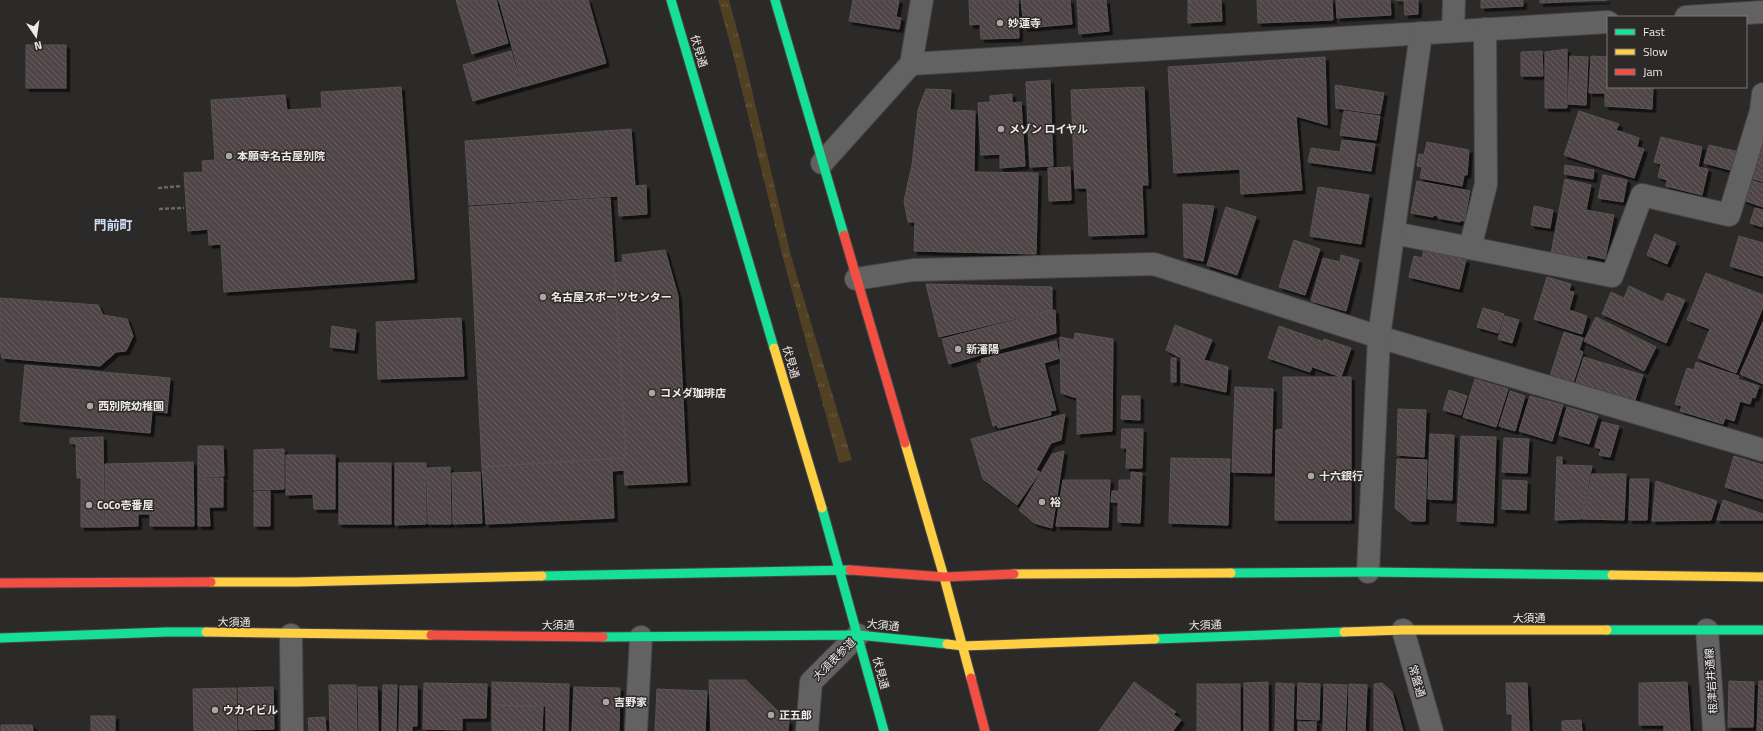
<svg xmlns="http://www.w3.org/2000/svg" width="1763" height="731" font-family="'Titillium Web','Noto Sans JP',sans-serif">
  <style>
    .grass { fill: url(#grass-tufts) }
    .building { fill: url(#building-back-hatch); stroke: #565554; filter: url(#shadow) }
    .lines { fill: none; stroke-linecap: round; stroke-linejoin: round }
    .street-casing { stroke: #484645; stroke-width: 24 }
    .fast-casing { stroke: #484645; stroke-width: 11 }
    .slow-casing { stroke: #484645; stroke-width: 11 }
    .jam-casing { stroke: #484645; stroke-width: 11 }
    .path { stroke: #696867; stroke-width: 2.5; stroke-dasharray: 4 2; stroke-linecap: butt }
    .street { stroke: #636262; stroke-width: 22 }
    .fast { stroke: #16e098; stroke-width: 9 }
    .slow { stroke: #ffcf43; stroke-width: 9 }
    .jam { stroke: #f24e42; stroke-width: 9 }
    .poi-dot { fill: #a9a7a6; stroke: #2d2928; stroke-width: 1.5 }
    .labels { text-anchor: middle; stroke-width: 3; stroke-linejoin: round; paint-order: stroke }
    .poi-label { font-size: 11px; font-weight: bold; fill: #edeaea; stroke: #2d2928; text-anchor: start }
    .street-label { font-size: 11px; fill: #edeaea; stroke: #2d2928 }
    .quarter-label { font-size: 13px; font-weight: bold; fill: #cddcf7; stroke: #2d2928 }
  </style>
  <defs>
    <pattern id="grass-tufts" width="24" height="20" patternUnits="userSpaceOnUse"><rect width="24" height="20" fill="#514023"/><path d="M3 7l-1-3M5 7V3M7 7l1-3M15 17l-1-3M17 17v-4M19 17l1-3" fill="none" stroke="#6a5c43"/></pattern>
    <pattern id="building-back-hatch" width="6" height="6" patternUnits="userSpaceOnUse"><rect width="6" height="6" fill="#504447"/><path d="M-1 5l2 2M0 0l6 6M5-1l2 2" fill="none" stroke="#6a5f62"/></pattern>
    <filter id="shadow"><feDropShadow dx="3.5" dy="3.5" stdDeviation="0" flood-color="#0009"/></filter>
  </defs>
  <rect width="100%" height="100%" fill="#2c2a29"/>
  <!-- grass -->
  <path class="grass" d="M718,0h11l13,48 49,208 61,204 -13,3 -56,-205 -51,-208z"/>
  <!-- building -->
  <g class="building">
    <path d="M456,0h40l12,43 -36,11z"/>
    <path d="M499,0h89l18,63 -83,24z"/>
    <path d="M853,0h46l-3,17 5,1 -2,11 -50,-8z"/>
    <path d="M969,0h49l1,38 -38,1 -1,-15 -10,1z"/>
    <path d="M1021,0h49l2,24 -48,4z"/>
    <path d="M1077,0h29l3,31 -30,3z"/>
    <path d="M1188,0h33l1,21 -34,2z"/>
    <path d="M1257,0h75l1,20 -75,3z"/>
    <path d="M1336,0h54l1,15 -54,3z"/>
    <path d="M1395,0h23v14l-13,1 -1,-15z"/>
    <path d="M1481,0h42v6l-42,2z"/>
    <path d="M1540,0h67l-67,3z"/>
    <rect x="26" y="45" width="40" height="43"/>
    <path d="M1567,49v59h-22v-56z"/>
    <path d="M511,51l11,36 -49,14 -10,-36z"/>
    <path d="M1542,51l1,25h-22v-24z"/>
    <path d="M1570,56l18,1 -2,48 -18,-1z"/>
    <path d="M1591,56l17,1v30h45l-1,22 -47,-3v-13h-16z"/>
    <path d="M1325,57l2,68 -31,-9 6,74 -61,4 -1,-25 -66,4 -6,-106z"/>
    <path d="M1050,80l3,86 -23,1 -4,-85z"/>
    <path d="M1335,85l49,8 -4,21 -44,-6z"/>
    <path d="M401,87l13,192 -190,13 -3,-48 -12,1 -1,-16 -20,2 -4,-58 19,-1 -1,-11 13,-1 -4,-60 74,-5 2,15 35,-2 -1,-16z"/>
    <path d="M1144,87l4,98h-6l2,49 -55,2 -2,-48h-12l-4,-98z"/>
    <path d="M926,89l25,1 -1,20 25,1 -1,61 64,1 -2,81 -122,-3 1,-29h-7l-4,-21 8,-36 6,-55z"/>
    <path d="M1012,94v9l9,-1 4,64 -25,2v-14l-19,1 -3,-52 12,-1v-6z"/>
    <path d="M1344,111l36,5 -4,24 -36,-5z"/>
    <path d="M1579,111l40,13 -3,6 23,8 -2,9 7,2 -10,29 -70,-23z"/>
    <path d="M631,129l4,57 11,-1 1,29 -28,2 -1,-20 -149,9 -4,-64z"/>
    <path d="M1661,137l41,10 -4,20 10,2 -6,26 -36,-9 1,-6 -9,-3 3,-13 -7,-2z"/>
    <path d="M1342,140l33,4 -4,27 -63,-9 3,-14 29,4z"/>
    <path d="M1427,142l42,8 -2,25h-3l-2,11 -42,-8 2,-11 -5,-1 2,-12 5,1z"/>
    <path d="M1762,142h1v20l-6,-2z"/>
    <path d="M1709,145l30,7 -5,19 -30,-8z"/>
    <path d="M1756,160l7,2v20l-12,-4z"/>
    <path d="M1565,165l29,5 -1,9 -29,-5z"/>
    <path d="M1070,167l1,33 -22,1 -1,-33z"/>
    <path d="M1603,175l24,5 -4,22 -25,-4z"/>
    <path d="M1565,179l26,6 -5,25 28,5 -9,44 -18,-4 -1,6 -35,-7z"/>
    <path d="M1750,180l13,4v23l-20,-7z"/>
    <path d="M1417,181l53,10 -6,30 -4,-1v2l-22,-4v-2l-5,-1v2l-22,-4z"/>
    <path d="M1318,187l51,8 -8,49 -51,-8z"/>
    <path d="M610,198l16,260 -144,9 -13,-260z"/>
    <path d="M1183,204l31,2 -11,55 -19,-4z"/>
    <path d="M1534,206l19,4 -3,18 -19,-3z"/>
    <path d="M1226,207l30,10 -19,58 -30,-10z"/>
    <path d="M1755,208l8,2 -1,17 -12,-4z"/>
    <path d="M1655,234l21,9 -9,21 -20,-9z"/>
    <path d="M1739,236l24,7v33l-33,-10z"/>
    <path d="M1294,240l26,9 -15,46 -26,-8z"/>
    <path d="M1424,249l42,11 -7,29 -50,-12 5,-21 8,2z"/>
    <path d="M665,250l13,46 9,186 -62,3 -1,-15 -12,1 2,47 -128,6 -4,-57 144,-9 -12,-195 9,-1 -1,-7z"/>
    <path d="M1341,255l18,5 -13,51 -35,-10 12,-43 17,4z"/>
    <path d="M1706,273l57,22v12l-27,66 -38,-15 12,-29 -23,-9z"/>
    <path d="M1547,277l24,7 -2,7 5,1 -5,18 18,6 -5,18 -48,-15z"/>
    <path d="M926,284l126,3v23l-113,27z"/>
    <path d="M1629,286l34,16 4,-9 18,7 -19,43 -64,-29 9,-22 13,6z"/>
    <path d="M0,298l98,7 5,10 24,4 6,17 -7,15 -10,1 -16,14 -98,-8 -2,-9z"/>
    <path d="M1483,308l21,6 -6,19 -21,-6z"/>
    <path d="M1055,310l1,23 -107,31 -7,-25z"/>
    <path d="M1505,316l14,4 -7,23 -14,-4z"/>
    <path d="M1596,317l60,30 -12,24 -60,-30z"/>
    <path d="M461,318l3,58 -86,3 -2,-57z"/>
    <path d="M1763,322v62l-23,-10z"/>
    <path d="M1175,325l37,15 -8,20 24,7 -2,25 -45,-10v-24l-15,-8z"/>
    <path d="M332,326l24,4 -2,20 -24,-3z"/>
    <path d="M1279,326l43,15 -12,31 -42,-14z"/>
    <path d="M1564,332l19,6 -4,12 4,2 -10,31 -23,-7z"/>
    <path d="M1075,333l38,6 -1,92 -35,3v-36l-16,-5 -1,-56 14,3z"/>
    <path d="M1324,339l27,9 -10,29 -28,-10z"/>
    <path d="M1056,341l4,17 -16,5 12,47 -6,1 1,4 -53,13 -1,-3 -4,1 -16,-62 5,-1 -1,-4z"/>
    <path d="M1584,357l59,18 -9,28 -59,-18z"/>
    <rect x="1171" y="358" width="5" height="24"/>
    <path d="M1696,362l43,14 -1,3 21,7 -4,12 -3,-1 -2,7 -10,-3 -6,20 -9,-3 -2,6 -43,-13 2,-5 -7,-2 12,-36 7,2z"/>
    <path d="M25,365l145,13 -3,35 -15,-2 -2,22 -130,-12z"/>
    <path d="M1283,377h68v143h-76l1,-90 7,-1z"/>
    <path d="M1475,379l33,10 -12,38 -33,-10z"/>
    <path d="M1235,387l38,2 -2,84 -39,-1z"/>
    <path d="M1449,390l18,6 -6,19 -18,-5z"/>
    <path d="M1510,391l15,5 -10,35 -16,-5z"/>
    <path d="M1122,396h18v24l-19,-1z"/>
    <path d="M1530,396l33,9 -11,36 -33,-10z"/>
    <path d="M1567,407l31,9 -9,28 -30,-9z"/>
    <path d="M1398,409l28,1 -2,47 -27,-2z"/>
    <path d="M1065,414l-4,26 -10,3 -15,27 4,2 -23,33 -34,-26 -12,-40z"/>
    <path d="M1602,422l17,4 -9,31 -11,-2 2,-6 -6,-2z"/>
    <path d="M1122,429h21l-1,39h-16l1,-20h-6z"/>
    <path d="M1430,434l24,1 -2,65 -24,-1z"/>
    <path d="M1461,436l35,1 -3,86 -36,-2z"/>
    <path d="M103,437l1,90h-23v-49h-4l-1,-34 -6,-1v-5z"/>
    <path d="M1504,438l25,1 -2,34 -25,-1z"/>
    <path d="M198,446h25l1,30 -26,1z"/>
    <path d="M284,449v40l-30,1v-40z"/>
    <path d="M1064,451l-12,77 -18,-5 -15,-13 33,-56z"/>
    <path d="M286,455h49v54h-21l-1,-15 -27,1z"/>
    <path d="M1734,456l29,9v34l-38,-12z"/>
    <path d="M1557,457h5v8l30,1 -11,53 -26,1z"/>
    <path d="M1171,458l59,1 -2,66 -59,-2z"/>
    <path d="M1397,459l30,1 -2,61h-15l-15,-13z"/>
    <path d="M193,462l1,64h-44v-12h-12v12l-33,1v-63z"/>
    <rect x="339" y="463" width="52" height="61"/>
    <path d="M395,463h31v61l-31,1z"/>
    <path d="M450,467l1,57h-23l-1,-56z"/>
    <path d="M480,472l2,51 -29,1 -1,-51z"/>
    <path d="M1131,472l11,1 -2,50 -22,-1v-20h-7l1,-11h7v-11h12z"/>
    <path d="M1592,474h34l-2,46 -42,-1z"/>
    <path d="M198,478h25v29h-14l1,19h-12z"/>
    <path d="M1630,479h19l-2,41h-18z"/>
    <path d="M1063,480h47l-2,47 -52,-1z"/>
    <path d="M1503,480l24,1 -1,29 -24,-1z"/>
    <path d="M1656,481l61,20 -6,19 -59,1z"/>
    <path d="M270,491v35h-16v-34z"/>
    <path d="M1723,500l40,14v6h-46z"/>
    <path d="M709,680h37l43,42 -1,9h-77z"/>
    <path d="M1729,681l25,1 -1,45h-25z"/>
    <path d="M1759,681h4v50h-6z"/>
    <path d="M492,682l77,2 -1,47h-22v-25l-54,-1z"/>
    <path d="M1134,682l42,30 -3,2 8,6 -8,11h-74z"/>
    <path d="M1268,682v49h-24v-48z"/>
    <path d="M1687,682l3,49h-26v-6h-25v-42z"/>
    <path d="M424,683l63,1 -1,34h-24v12l-39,-1z"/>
    <path d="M1276,683l18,1 -1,47h-18z"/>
    <path d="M1298,683l22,1 -1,36 -22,-1z"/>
    <path d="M1382,683l10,9 11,39h-29v-47z"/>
    <path d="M1506,683h21l2,48h-17v-17h-5z"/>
    <rect x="1197" y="684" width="43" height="47"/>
    <path d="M1324,684l23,1 -2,46h-22z"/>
    <path d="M1349,684l18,1 -2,46h-17z"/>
    <path d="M329,685h27l1,46h-27z"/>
    <path d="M383,685h14l-1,46h-14z"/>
    <path d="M400,686h17v40h-5v5h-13z"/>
    <path d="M273,687l1,42 -35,1 -1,-42z"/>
    <path d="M358,687h19l1,44h-19z"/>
    <path d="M574,687l46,1 -1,43h-47z"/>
    <path d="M236,688l1,43h-43l-1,-42z"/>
    <path d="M657,689l50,2 -2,40h-50z"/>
    <path d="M492,705l51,2 -1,24h-50z"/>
    <rect x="91" y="716" width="24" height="15"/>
    <path d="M325,717l1,14h-17l-1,-13z"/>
    <path d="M1581,720l1,11h-20v-10z"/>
    <rect x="1298" y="722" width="18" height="9"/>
    <path d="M1,725h31l1,6h-32z"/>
  </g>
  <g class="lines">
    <defs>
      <g id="street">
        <path d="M1686,17l77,-5"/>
        <path d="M1453,31l1,-31"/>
        <path d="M911,64l697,-42"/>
        <path d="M822,163l89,-99 11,-64"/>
        <path d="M1394,233l218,43 30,-81 87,20 32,-104 2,-17"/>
        <path d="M1470,248l16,-64 -1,-155"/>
        <path d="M856,279l57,-9 241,-6 225,73 384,113"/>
        <path d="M1368,572l11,-235 42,-304"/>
        <path d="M1403,630l29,101"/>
        <path d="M1707,630l7,101"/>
        <path d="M291,635l1,96"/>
        <path d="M636,731l5,-94"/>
        <path d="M807,731l4,-49 47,-47"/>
      </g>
      <g id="fast">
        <path d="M671,0l103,348"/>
        <path d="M775,0l69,235"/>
        <path d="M822,508l62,223"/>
        <path d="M1231,573l137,-1 244,3"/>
        <path d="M542,576l308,-6"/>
        <path d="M1607,630h156"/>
        <path d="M603,637l255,-2 89,9"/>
        <path d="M0,638l166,-6h40"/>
        <path d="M1155,639l189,-7"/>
      </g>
      <g id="slow">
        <path d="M774,348l48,160"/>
        <path d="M905,443l39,134 27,101"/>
        <path d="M1014,574l217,-1"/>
        <path d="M1612,575l151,2"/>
        <path d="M211,582h86l245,-6"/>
        <path d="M206,632l225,3"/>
        <path d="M1344,632l59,-2h204"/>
        <path d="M947,644l16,2 192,-7"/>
      </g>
      <g id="jam">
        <path d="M844,235l61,208"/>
        <path d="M850,570l94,7 70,-3"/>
        <path d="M0,583l211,-1"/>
        <path d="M431,635l172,2"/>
        <path d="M971,678l14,53"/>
      </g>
    </defs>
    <!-- street casing -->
    <use href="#street" class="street-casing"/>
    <!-- fast casing -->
    <use href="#fast" class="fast-casing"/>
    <!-- slow casing -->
    <use href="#slow" class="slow-casing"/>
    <!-- jam casing -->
    <use href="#jam" class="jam-casing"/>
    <!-- path -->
    <g class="path">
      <path d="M158,188l24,-2"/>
      <path d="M159,209l25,-1"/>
    </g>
    <!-- street -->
    <use href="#street" class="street"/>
    <!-- fast -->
    <use href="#fast" class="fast"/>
    <!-- slow -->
    <use href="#slow" class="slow"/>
    <!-- jam -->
    <use href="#jam" class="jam"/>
  </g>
  <!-- markers -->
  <g class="poi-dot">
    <circle cx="1000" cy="23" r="4"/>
    <circle cx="1001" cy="129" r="4"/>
    <circle cx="229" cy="156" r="4"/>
    <circle cx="543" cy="297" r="4"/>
    <circle cx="958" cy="349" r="4"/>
    <circle cx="652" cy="393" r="4"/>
    <circle cx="90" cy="406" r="4"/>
    <circle cx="1311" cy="476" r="4"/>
    <circle cx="1042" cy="502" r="4"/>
    <circle cx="89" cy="505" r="4"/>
    <circle cx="606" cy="702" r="4"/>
    <circle cx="215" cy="710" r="4"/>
    <circle cx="771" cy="715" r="4"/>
  </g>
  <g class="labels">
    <!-- poi labels -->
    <g class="poi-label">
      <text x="1008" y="27">妙蓮寺</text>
      <text x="1009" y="133">メゾン ロイヤル</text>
      <text x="237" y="160">本願寺名古屋別院</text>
      <text x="551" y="301">名古屋スポーツセンター</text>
      <text x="966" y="353">新瀋陽</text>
      <text x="660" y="397">コメダ珈琲店</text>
      <text x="98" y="410">西別院幼稚園</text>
      <text x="1319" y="480">十六銀行</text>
      <text x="1050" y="506">裕</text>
      <text x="97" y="509">CoCo壱番屋</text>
      <text x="614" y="706">吉野家</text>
      <text x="223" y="714">ウカイビル</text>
      <text x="779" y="719">正五郎</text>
    </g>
    <!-- street labels -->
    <g class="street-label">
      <text transform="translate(699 51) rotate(74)" y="4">伏見通</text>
      <text transform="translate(791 362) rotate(74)" y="4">伏見通</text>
      <text x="1529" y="622">大須通</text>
      <text transform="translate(234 622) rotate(1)" y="4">大須通</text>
      <text x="558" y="629">大須通</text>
      <text transform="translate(883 625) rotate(6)" y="4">大須通</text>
      <text transform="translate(1205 625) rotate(-2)" y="4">大須通</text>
      <text transform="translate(834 659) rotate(-45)" y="4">大須表参道</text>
      <text transform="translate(881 673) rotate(75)" y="4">伏見通</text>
      <text transform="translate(1417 681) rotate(74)" y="4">常盤通</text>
      <text transform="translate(1711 681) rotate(-94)" y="4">根津岩井通線</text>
    </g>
    <!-- quarter labels -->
    <g class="quarter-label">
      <text x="113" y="230">門前町</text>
    </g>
  </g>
  <!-- legend -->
  <rect x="1607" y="16" width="140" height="72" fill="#2d2928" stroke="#7a7676"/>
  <rect x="1615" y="29" width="20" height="6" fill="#16e098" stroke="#7a7676"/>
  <text x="1643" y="36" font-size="12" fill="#edeaea">Fast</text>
  <rect x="1615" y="49" width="20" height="6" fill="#ffcf43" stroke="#7a7676"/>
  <text x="1643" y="56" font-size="12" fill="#edeaea">Slow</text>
  <rect x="1615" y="69" width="20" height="6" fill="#f24e42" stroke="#7a7676"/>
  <text x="1643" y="76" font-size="12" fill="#edeaea">Jam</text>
  <!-- north arrow -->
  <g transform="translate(36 36) rotate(167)" stroke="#2d2928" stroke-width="3" paint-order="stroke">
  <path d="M0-3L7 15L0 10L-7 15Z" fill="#edeaea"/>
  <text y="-6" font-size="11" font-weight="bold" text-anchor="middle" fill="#edeaea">N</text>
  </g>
</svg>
